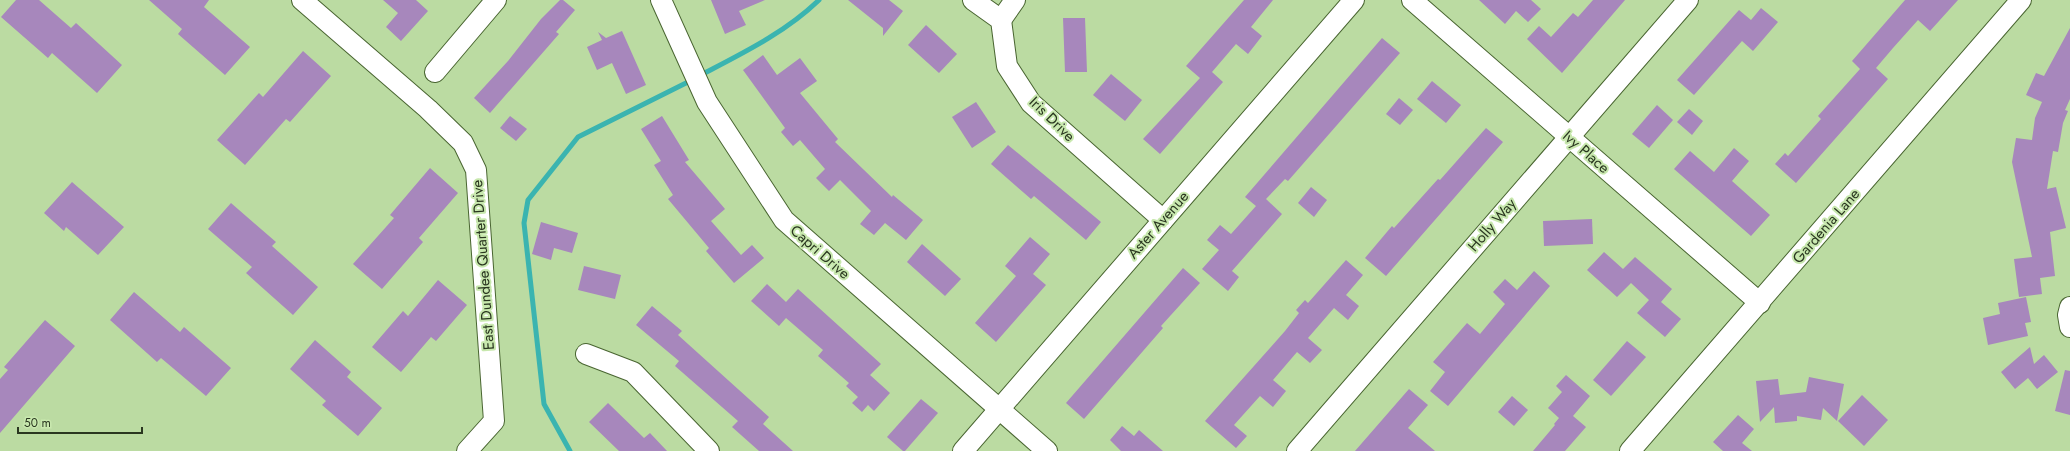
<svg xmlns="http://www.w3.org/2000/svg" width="2070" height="451" font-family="Jost,sans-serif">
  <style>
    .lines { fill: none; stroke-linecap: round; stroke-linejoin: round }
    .stream { stroke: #3ab4b0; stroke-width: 5 }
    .building { fill: #a787bc }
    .street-casing { stroke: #496531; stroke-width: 22 }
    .street { stroke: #fff; stroke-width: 20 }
    .labels { text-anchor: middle; stroke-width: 4; stroke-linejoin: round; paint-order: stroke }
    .street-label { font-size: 15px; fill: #2a3720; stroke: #c8e8ae }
  </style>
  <rect width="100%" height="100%" fill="#bbdba2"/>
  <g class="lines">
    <!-- stream -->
    <g class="stream">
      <path d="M699,76c42,-22 86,-43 120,-76"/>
      <path d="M570,451l-26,-47 -20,-181 4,-23 50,-63 114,-57"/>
    </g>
  </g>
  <!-- building -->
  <g class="building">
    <path d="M16,0h23l32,28 5,-5 46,42 -25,28 -45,-40 -4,5 -47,-41z"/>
    <path d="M149,0h60l-5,7 46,40 -25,28 -47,-41 4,-5z"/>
    <path d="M383,0h33l12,11 -27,30 -15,-14 12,-14z"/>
    <path d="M560,0h3l12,10 -19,22 3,2 -69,79 -16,-15 34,-37 33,-42z"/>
    <path d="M711,0h54l-26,11 7,14 -21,9z"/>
    <path d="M848,0h41l14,11 -20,25v-8z"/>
    <path d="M1244,0h29l-22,27 11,9 -14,18 -12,-10 -24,28 11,10 -63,72 -17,-15 57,-61 -14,-12z"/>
    <path d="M1479,0h52l10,9 -13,13 -12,-11 -11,13z"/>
    <path d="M1593,0h32l-63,73 -35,-34 12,-13 12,11 22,-24 5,4z"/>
    <path d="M1905,0h53l-28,31 -12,-11 -25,28 -17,20 12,11 -92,104 -21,-19 10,-11 3,3 33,-37 -3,-3 42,-47 -8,-8z"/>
    <path d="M1761,8l17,14 -25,29 -11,-10 -48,54 -17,-15 62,-70 12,10z"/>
    <path d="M1063,18h22l2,54h-22z"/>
    <path d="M926,25l31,29 -18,19 -31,-28z"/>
    <path d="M2070,28v71l-5,11 3,1 -5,12 -5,29 -5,-1 -6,38 9,-2 10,41 -16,4 5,44 -15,2 2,16 -23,3 -5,-38 18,-2 -20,-95 4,-24 16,2 3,-22 7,-16 -16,-7 10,-22 8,3z"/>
    <path d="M622,31l24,54 -20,9 -14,-31 -15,7 -10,-23 15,-7 -4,-8 8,6z"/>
    <path d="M1382,38l18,15 -112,128 -3,-2 -19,20 16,15 -50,57 7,6 -11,14 -26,-22 17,-19 -12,-10 13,-15 11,9 25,-28 -11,-9z"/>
    <path d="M303,51l28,25 -41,46 -4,-3 -41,46 -28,-25 42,-47 4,4z"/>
    <path d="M763,55l14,20 23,-17 17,23 -17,12 38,46 -3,3 57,55 1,-2 30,25 -17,20 -21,-17 -11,12 -14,-11 11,-13 -31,-31 -11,11 -13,-13 9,-9 -25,-29 -7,6 -12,-14 4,-4 -42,-58z"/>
    <path d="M1111,74l31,26 -17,21 -32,-26z"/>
    <path d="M1432,81l29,24 -15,18 -29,-24z"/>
    <path d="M1399,98l14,12 -13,15 -14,-11z"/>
    <path d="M976,102l20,30 -24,16 -20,-31z"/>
    <path d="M1657,105l16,15 -24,28 -17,-14z"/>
    <path d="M1689,109l14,12 -11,14 -15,-13z"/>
    <path d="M510,116l17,13 -11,12 -16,-13z"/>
    <path d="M662,116l27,44 -4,2 40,47 -14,12 30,34 11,-10 12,13 -30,25 -28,-32 3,-3 -41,-49 5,-4 -19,-30 7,-4 -20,-32z"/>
    <path d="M1486,128l17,14 -117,134 -21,-18 27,-32 2,2 44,-49 2,1z"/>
    <path d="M1008,145l93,77 -15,18 -52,-44 -3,3 -40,-35z"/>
    <path d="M1734,148l15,13 -17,20 38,34 -19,21 -77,-67 16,-18 24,21z"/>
    <path d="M430,168l28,25 -39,45 4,4 -41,47 -29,-25 41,-46 -4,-3z"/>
    <path d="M72,182l52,45 -26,28 -32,-28 -2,4 -20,-18z"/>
    <path d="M1311,187l16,13 -13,17 -16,-14z"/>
    <path d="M231,203l45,39 -4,4 46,41 -25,28 -47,-42 6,-6 -44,-38z"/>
    <path d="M1592,219l1,25 -49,2 -1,-25z"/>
    <path d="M541,222l37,11 -6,20 -18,-5 -3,12 -19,-6z"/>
    <path d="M1030,237l20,17 -17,20 13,11 -50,57 -21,-19 41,-47 -11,-10z"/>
    <path d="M922,244l39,35 -16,17 -38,-34z"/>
    <path d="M1604,252l19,17 12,-12 37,32 -11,13 20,17 -16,18 -28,-24 12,-13 -18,-17 -14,14 -30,-27z"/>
    <path d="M1346,260l17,15 -17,20 13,11 -11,14 -14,-12 -26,30 14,12 -12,13 -13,-11 -24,28 13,11 -13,16 -13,-11 -26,29 13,11 -11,12 -31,-27 80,-90 14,-18 -3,-3 9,-10 3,3z"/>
    <path d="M584,266l37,9 -6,24 -37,-9z"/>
    <path d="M1183,268l17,15 -39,43 2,2 -79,91 -18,-16z"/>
    <path d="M1534,271l16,15 -102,120 -18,-15 15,-19 -12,-10 34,-39 13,11 25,-30 -12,-12 12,-13 12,11z"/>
    <path d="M438,280l29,25 -31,36 -5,-4 -30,35 -29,-25 31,-36 5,5z"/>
    <path d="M767,284l19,18 12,-13 83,75 -11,11 20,18 -16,18 -6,-6 -6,7 -10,-9 6,-6 -12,-11 3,-3 -31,-27 5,-6 -37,-32 -7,8 -28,-25z"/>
    <path d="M134,292l46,40 4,-5 47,41 -25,28 -45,-38 -4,4 -47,-42z"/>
    <path d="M2026,297l5,25 -6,1 3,13 -40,9 -5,-27 17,-4 -2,-11z"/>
    <path d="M652,306l30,25 -4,4 91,82 -6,7 30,27h-34l-27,-24 6,-6 -63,-55 4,-5 -43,-36z"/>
    <path d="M45,320l30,26 -75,87v-54l8,-9 -4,-3z"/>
    <path d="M315,340l36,32 -4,5 35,31 -24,28 -36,-31 4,-4 -36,-32z"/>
    <path d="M1627,341l19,16 -35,39 -18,-16z"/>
    <path d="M2030,347l4,17 10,-9 14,17 -21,17 -9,-11 -13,11 -14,-17z"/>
    <path d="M2065,370l5,1v44l-15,-4z"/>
    <path d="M1566,375l24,21 -17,20 13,11 -21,24h-32l22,-26 -1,-1 5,-6 -11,-10 14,-16 -6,-6z"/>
    <path d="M1809,377l35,7 -7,37 -14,-13 -2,12 -24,-4v5l-22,2 -1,-16 -14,15 -4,-41 22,-2 2,16 26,-3z"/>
    <path d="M1409,389l19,16 -20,23 27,23h-80z"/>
    <path d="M1862,395l26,25 -24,26 -26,-25z"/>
    <path d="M1512,396l16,14 -14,16 -16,-14z"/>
    <path d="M921,399l17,14 -33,38h-2l-16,-14z"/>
    <path d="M608,403l36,35 6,-5 17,18h-48l-30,-29z"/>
    <path d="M1738,415l16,14 -12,14 10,8h-29l-10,-9z"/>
    <path d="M1122,426l12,10 5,-6 24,21h-42l-11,-11z"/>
  </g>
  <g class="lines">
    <defs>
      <g id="street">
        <path d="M302,0l126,109 35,34 13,27 18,251 -27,30"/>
        <path d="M661,0l46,102 77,118 263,231"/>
        <path d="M973,0l28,20 6,46 24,37 132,117"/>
        <path d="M1412,0l348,303"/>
        <path d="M1001,20l14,-20"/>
        <path d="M435,72l61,-72"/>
        <path d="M2070,307l-2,8 2,12"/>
        <path d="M586,354l47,18 76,79"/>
        <path d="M963,451l391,-451"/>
        <path d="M1297,451l391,-451"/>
        <path d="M1630,451l391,-451"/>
      </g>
    </defs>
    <!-- street casing -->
    <use href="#street" class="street-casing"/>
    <!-- street -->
    <use href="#street" class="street"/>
  </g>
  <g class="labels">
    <!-- street labels -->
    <g class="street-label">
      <text transform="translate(1052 119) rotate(44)" y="5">Iris Drive</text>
      <text transform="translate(1586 152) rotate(41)" y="5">Ivy Place</text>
      <text transform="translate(1158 225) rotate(-49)" y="5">Aster Avenue</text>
      <text transform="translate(1492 225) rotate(-49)" y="5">Holly Way</text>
      <text transform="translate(1826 226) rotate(-49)" y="5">Gardenia Lane</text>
      <text transform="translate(820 252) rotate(41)" y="5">Capri Drive</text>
      <text transform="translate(483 265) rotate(-94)" y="5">East Dundee Quarter Drive</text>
    </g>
  </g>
  <!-- scale -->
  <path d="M18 427v6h124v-6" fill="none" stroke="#2a3720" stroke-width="2"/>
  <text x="24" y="427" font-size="12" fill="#2a3720" stroke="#c8e8ae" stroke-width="3" paint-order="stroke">50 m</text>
</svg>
